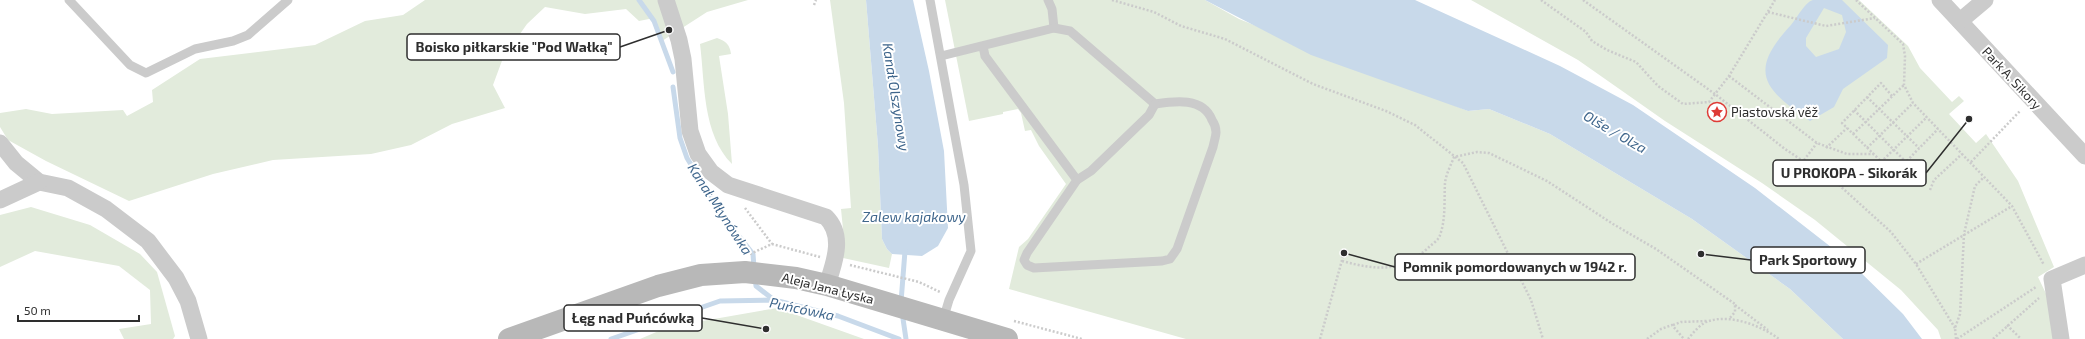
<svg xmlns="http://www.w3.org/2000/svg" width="2085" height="339" font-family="'Exo 2',sans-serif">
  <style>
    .green { fill: #e2ebdc }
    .water { fill: #c8d9ea; fill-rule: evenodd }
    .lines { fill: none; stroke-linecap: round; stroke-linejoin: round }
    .stream { stroke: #c8d9ea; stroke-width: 5 }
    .path { stroke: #cbcbcb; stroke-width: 2.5; stroke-dasharray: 2 2; stroke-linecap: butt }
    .lane { stroke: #cbcbcb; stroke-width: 9 }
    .street { stroke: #cbcbcb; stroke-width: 17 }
    .secondary { stroke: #b8b8b8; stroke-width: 22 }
    .labels { text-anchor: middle; stroke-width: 4; stroke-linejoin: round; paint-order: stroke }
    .street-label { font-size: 13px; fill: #2e2e2e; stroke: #fff }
    .poi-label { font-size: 13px; fill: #2e2e2e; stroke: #fff; text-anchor: start }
    .water-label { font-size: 14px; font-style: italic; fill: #3f668c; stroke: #fff }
    .leader { fill: none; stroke: #2e2e2e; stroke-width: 1.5 }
    .callout-dot { fill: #2e2e2e; stroke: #fff; stroke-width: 1.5 }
    .callout { fill: #fff; stroke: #2e2e2e; stroke-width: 1.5 }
    .callout-label { font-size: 14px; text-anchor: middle; font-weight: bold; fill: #2e2e2e }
  </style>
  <rect width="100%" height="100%" fill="#fff"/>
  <!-- green -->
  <g class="green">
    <path d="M425,0h323l-41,12 -45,29 -8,-23 -15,3 -13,-12 -41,5 -40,-7 -18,17 -24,34 -10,27 12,23 -53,16 -41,21 -40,9 -98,6 -60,14 -84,27 -83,-40 -38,-21 -8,-13v-14l26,-4 26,5 71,-4 4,6 26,-14 -1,-12 48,-31 115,-14 50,-24 38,-6z"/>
    <path d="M830,0h36l12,146 4,93 5,10 5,5 -3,14 -46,-10 1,-19 -3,-30 10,-1 -7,-105z"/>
    <path d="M945,0h260l34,19 229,92 21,-2 61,25 142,85 98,70 53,50h-657l-177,-50 10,-42 9,-8 38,-55 -27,-38 -8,-16 -6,1 -4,-18 -3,-4 -15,3v2l-34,7z"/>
    <path d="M1471,0h388l49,46 12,22 32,34 7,-6 5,5 -15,13 27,29 10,-9 32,47 36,86 -16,10 12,25 5,37h-114l-3,-9 -37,-40 -86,-70 -53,-37 -97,-62 -87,-61z"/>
    <path d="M717,38c9,3 13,7 14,16l-12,2 9,58 4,50c-30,-30 -27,-81 -32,-120z"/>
    <path d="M31,207l59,18 50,29 17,18 18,64 -2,3h-49l-5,-10 32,-5 -1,-34 -31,-24 -84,-15 -35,16v-52z"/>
    <path d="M777,308l87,31h-224l28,-12z"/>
  </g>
  <!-- water -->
  <g class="water">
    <path d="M866,0h47l16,71 15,80 4,77 -10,18 -16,10 -30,-2 -5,-5 -5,-10 -4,-93z"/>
    <path d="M1205,0h210l145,66 73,39 122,83 94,73 54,53 19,25h-79l-53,-50 -98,-70 -142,-85 -61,-25 -21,2 -157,-56z"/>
    <path d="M1813,0h29l46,45 -1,13 -44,31 -9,18 -24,14c-46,-32 -63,-49 -19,-96 6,-7 14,-23 22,-25zM1824,8l18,7 4,17 -7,17 -23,8 -10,-11v-8z"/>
  </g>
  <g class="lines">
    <!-- stream -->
    <g class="stream">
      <path d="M639,0l15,21 19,51"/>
      <path d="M673,87l7,51 7,20 35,57 31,39 1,14"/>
      <path d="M755,278l1,8 18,14"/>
      <path d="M901,302l4,-51"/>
      <path d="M902,312l4,27"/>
      <path d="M611,339l109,-38 54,-1 64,16 61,23"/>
    </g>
    <!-- path -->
    <g class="path">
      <path d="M1112,0l42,12 27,14 44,13 88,45 73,27 29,14 48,38 68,137 12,39"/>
      <path d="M1541,0l45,32 6,9 15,9 29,12 22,24 25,18 26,-2 6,-8 70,55 54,36 52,47 25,32 39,64"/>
      <path d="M1583,0l132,94 14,-18 46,-76"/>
      <path d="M1856,0l47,44 2,12 -1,29 9,18 99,103 32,59"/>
      <path d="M814,5l2,-5"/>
      <path d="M1768,12l58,14 49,-8"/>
      <path d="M1729,76l88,67 30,11h27"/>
      <path d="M1892,96l-11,-13 -39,40 52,51 44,-45"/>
      <path d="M1867,97l52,51"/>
      <path d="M1854,110l52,52"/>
      <path d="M1853,134l51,-49"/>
      <path d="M1826,148l21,-20"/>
      <path d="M1867,148l46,-45"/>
      <path d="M1804,160l13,-17"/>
      <path d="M1881,162l46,-45"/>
      <path d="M1971,162l49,-51"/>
      <path d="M1930,190l4,-10 28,-26"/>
      <path d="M745,208l27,36"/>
      <path d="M750,254l22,-10 48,13"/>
      <path d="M1342,261c34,9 58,12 86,-13 4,-4 11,-8 12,-13 6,-16 4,-36 5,-52 1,-9 6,-18 9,-26l23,-5 12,1 58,28 66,43 43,25 79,55v8l-6,7"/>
      <path d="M1916,264l96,-58"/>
      <path d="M850,265l69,17 21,10"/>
      <path d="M1735,305l33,25"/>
      <path d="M1014,321l68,18"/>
      <path d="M1673,325l8,-3 26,-1"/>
      <path d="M2007,325l14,14"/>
      <path d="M1320,339l24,-86"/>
      <path d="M1647,339l14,-10 11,-4 12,14"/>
      <path d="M1688,339c5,-6 13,-16 21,-18 22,-7 53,5 70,18"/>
      <path d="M1956,339l-1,-11 5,-14 4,-80 11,-48 9,-9"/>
      <path d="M1957,339l79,-52"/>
      <path d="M1993,339l46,-41"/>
    </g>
    <!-- lane -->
    <g class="lane">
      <path d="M69,0l61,65 16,8 49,-24 38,-8 15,-6 40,-35"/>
      <path d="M930,0l34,185 7,66 -22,49 -6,20"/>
      <path d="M1048,0l4,9 2,19"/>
      <path d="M941,56l113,-28 16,3 85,73c20,-3 48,-7 57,16 2,3 4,8 4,12 0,4 -2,10 -3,15l-36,102 -7,10 -8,2 -128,7 -7,-3 -3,-5 3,-7 50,-73 -92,-124 -2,-10"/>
      <path d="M1077,180l14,-9 58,-56 6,-11"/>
    </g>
    <!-- street -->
    <g class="street">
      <path d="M666,0l13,40 4,19 7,72 8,23 13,18 17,13 98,32c19,19 8,46 1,68"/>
      <path d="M1940,0l145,156"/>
      <path d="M1960,21l25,-21"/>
      <path d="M0,143l16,20 23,19 29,6 38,21 42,32 28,37 12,23 11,38"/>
      <path d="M0,200l39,-18"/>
      <path d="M2061,339l-9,-60 33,-14"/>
    </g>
    <!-- secondary -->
    <path class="secondary" d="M509,339l149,-53 43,-11 44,-3 51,6 31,7 180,54"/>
  </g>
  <!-- icons -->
  <defs>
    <symbol id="sight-ring" viewBox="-11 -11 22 22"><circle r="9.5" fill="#fff" stroke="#de3b36" stroke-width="1.5"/><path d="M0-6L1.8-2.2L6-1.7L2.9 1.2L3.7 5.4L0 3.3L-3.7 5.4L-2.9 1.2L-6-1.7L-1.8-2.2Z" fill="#de3b36"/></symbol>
  </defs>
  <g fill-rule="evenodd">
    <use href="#sight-ring" x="1706" y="101" width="22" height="22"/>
  </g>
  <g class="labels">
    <!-- street labels -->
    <g class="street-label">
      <text transform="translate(2012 78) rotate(47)" y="5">Park A. Sikory</text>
      <text transform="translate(828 288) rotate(14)" y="5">Aleja Jana Łyska</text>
    </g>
    <!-- poi labels -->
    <g class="poi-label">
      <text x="1731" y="117">Piastovská věž</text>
    </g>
    <!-- water labels -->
    <g class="water-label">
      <text transform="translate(896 97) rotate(81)" y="5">Kanał Olszynowy</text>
      <text transform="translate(1615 132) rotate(30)" y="5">Olše / Olza</text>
      <text transform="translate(720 209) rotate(57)" y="5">Kanał Młynówka</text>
      <text x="914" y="222">Zalew kajakowy</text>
      <text transform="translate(802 309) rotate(12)" y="5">Puńcówka</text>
    </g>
  </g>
  <!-- callouts -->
  <path class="leader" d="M669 30L620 47M1969 119L1926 173M1701 254L1751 260M1344 253L1395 267M766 329L702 318"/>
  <g class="callout-dot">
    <circle cx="669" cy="30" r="4"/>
    <circle cx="1969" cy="119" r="4"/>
    <circle cx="1701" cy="254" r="4"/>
    <circle cx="1344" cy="253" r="4"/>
    <circle cx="766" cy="329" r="4"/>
  </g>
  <g class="callout">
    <rect x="407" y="34" width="213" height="26" rx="4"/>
    <rect x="1773" y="160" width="153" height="26" rx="4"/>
    <rect x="1751" y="247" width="114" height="26" rx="4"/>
    <rect x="1395" y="254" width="240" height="26" rx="4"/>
    <rect x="564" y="305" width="138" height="26" rx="4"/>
  </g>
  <g class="callout-label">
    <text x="514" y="52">Boisko piłkarskie "Pod Wałką"</text>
    <text x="1849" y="178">U PROKOPA - Sikorák</text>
    <text x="1808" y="265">Park Sportowy</text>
    <text x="1515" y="272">Pomnik pomordowanych w 1942 r.</text>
    <text x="633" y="323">Łęg nad Puńcówką</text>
  </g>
  <!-- scale -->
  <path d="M18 315v6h121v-6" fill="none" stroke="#2e2e2e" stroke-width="2"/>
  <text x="24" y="315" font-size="12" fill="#2e2e2e" stroke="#ffffff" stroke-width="3" paint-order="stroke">50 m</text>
</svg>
